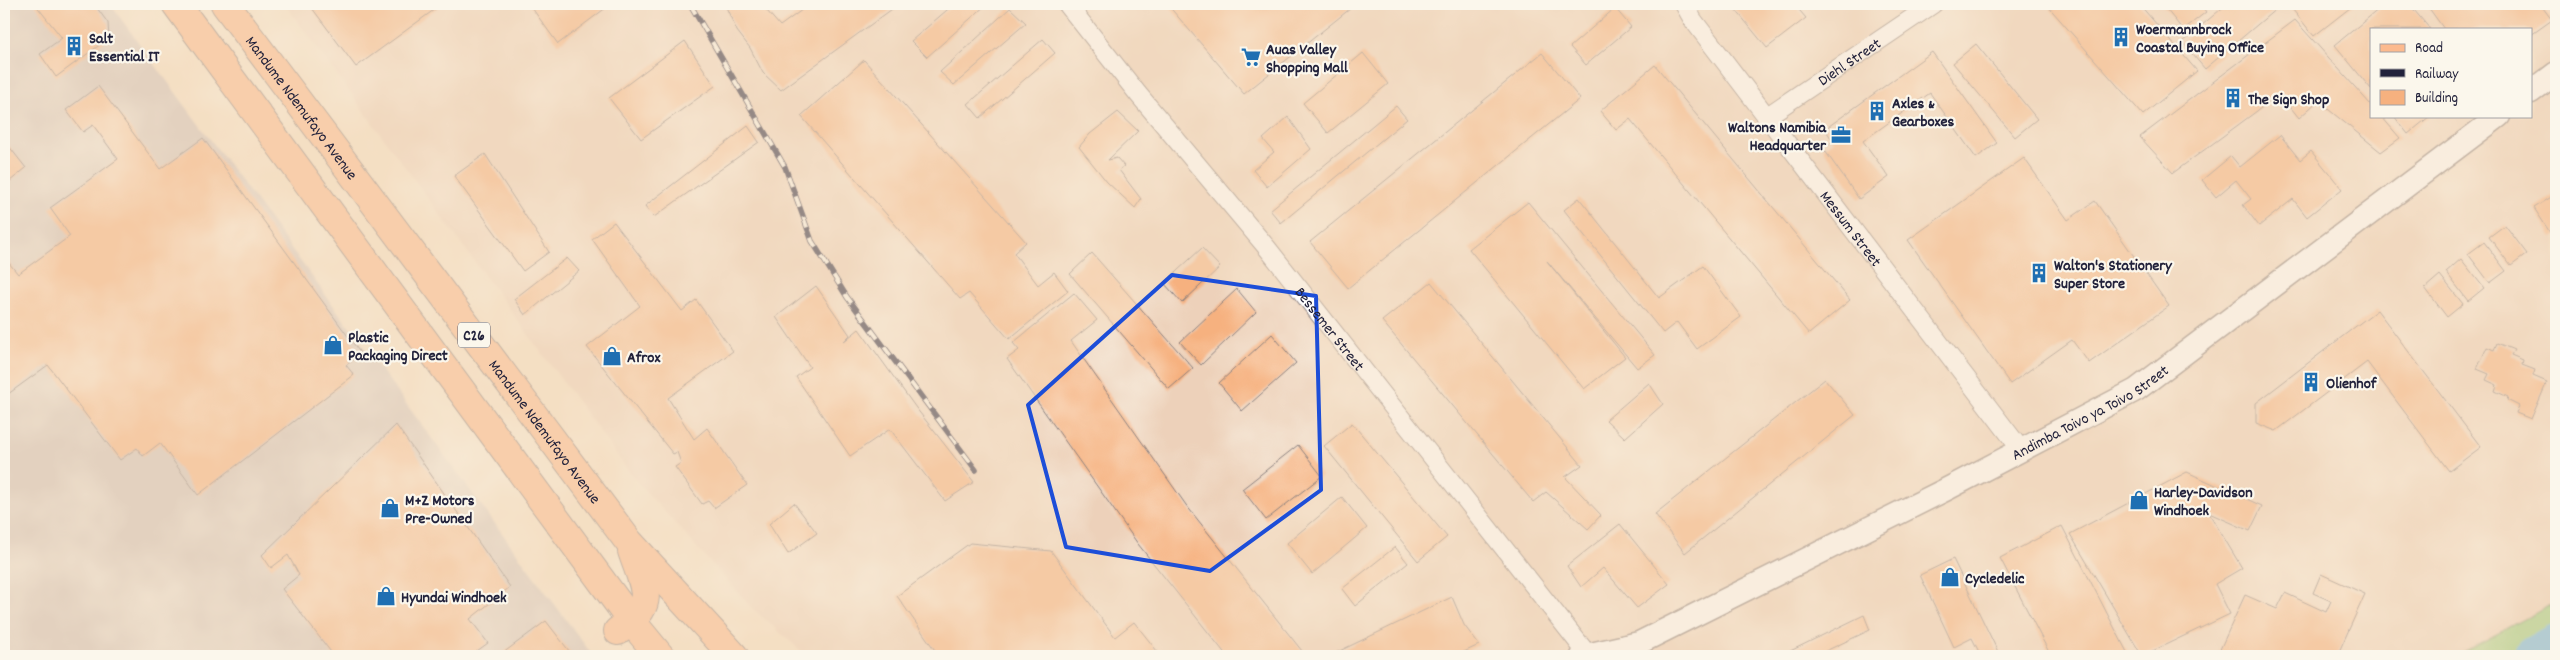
<svg xmlns="http://www.w3.org/2000/svg" width="2560" height="660" font-family="Dekko,sans-serif">
  <style>
    .built { fill: #edd1ba; fill-rule: evenodd }
    .industrial { fill: #cec1ba }
    .green { fill: #99cd7d; stroke: #5e785c }
    .lines { fill: none; stroke-linecap: round; stroke-linejoin: round }
    .river { stroke: #68b7e3; stroke-width: 39 }
    .building { fill: #f6b17f }
    .minor-casing { stroke: #8b807f; stroke-width: 20 }
    .tertiary-casing { stroke: #8b807f; stroke-width: 25 }
    .primary-casing { stroke: #8b807f; stroke-width: 30 }
    .minor { stroke: #fff; stroke-width: 18 }
    .tertiary { stroke: #fff; stroke-width: 22 }
    .primary { stroke: #fcba8e; stroke-width: 28 }
    .rail-casing { stroke: #22223b; stroke-width: 5.5 }
    .rail { stroke: #fbf7ec; stroke-width: 4; stroke-dasharray: 11; stroke-linecap: butt }
    .marked { fill: none; stroke: #1d4ed8; stroke-width: 4; stroke-linejoin: round }
    .labels { text-anchor: middle; stroke-width: 4.5; stroke-linejoin: round; paint-order: stroke }
    .shield { fill: #fbf7ec; stroke: #636270; stroke-width: 1 }
    .shield-label { font-size: 15px; font-weight: bold; fill: #22223b }
    .poi-label { font-size: 16px; font-weight: bold; fill: #22223b; stroke: #fbf7ec; text-anchor: start }
    .street-label { font-size: 16px; fill: #22223b; stroke: #fbf7ec }
  </style>
  <rect width="100%" height="100%" fill="#fbf7ec"/>
  <filter id="ink" filterUnits="userSpaceOnUse"><feTurbulence type="fractalNoise" baseFrequency=".02" numOctaves="2"/><feDisplacementMap in="SourceGraphic" scale="10" xChannelSelector="R" yChannelSelector="G"/><feConvolveMatrix kernelMatrix="1 2 1 2 8 2 1 2 1" color-interpolation-filters="sRGB"/></filter>
  <filter id="wash" filterUnits="userSpaceOnUse"><feTurbulence type="fractalNoise" baseFrequency=".0096" numOctaves="4" result="noise"/><feDisplacementMap in="SourceGraphic" scale="20" xChannelSelector="R" yChannelSelector="G"/><feGaussianBlur stdDeviation="1.12" result="paint"/><feColorMatrix in="noise" values="0 0 0 0 0 0 0 0 0 0 0 0 0 0 0 0 0 1.4 0 .05"/><feComposite in="paint" operator="in"/></filter>
  <g filter="url(#wash)">
    <rect width="100%" height="100%" fill="#f4dfc3"/>
    <!-- built -->
    <path class="built" d="M285,4h2271v598l-100,54h-1649l-56,-49 -118,-130zM2371,29h160v87h-160z"/>
    <!-- industrial -->
    <path class="industrial" d="M4,4h106l483,652h-589z"/>
    <!-- green -->
    <path class="green" d="M2556,602v54h-100z"/>
    <g class="lines">
      <!-- river -->
      <path class="river" d="M2533,656l23,-13"/>
    </g>
    <g id="blocks">
      <!-- building -->
      <g class="building">
        <path d="M35,4h59l14,19 1,15 -53,39 -16,-23 22,-16z"/>
        <path d="M309,4h133l-86,63z"/>
        <path d="M529,4h82l-53,40z"/>
        <path d="M731,4h30l19,22 30,-22h89l-118,86 -18,-17 -13,-25 -13,-17 -11,-24z"/>
        <path d="M954,4h33l-60,53 -16,-16z"/>
        <path d="M1167,4h189l-112,90z"/>
        <path d="M1731,4h63l12,14 -39,30z"/>
        <path d="M2046,4h93l58,67 -54,44z"/>
        <path d="M2162,4h38l6,8 -23,18z"/>
        <path d="M2227,4h46l4,4 -72,61 -23,-27z"/>
        <path d="M2288,4h67l-41,32z"/>
        <path d="M2385,4h24l21,25h-59v60l-36,-44z"/>
        <path d="M2426,4h114l12,16 -21,15v-6h-87z"/>
        <path d="M1010,8l16,15 -72,62 -14,-13z"/>
        <path d="M1615,8l16,19 -45,38 -16,-18z"/>
        <path d="M2295,20l76,85v11h10l19,22 -19,14 -63,-51 -19,17 -19,-24 -107,79 -33,-36z"/>
        <path d="M1043,39l12,14 -75,65 -12,-14z"/>
        <path d="M685,41l30,45 -74,53 -32,-41z"/>
        <path d="M1976,44l61,75 -22,18 -62,-74z"/>
        <path d="M1932,52l65,91 -21,15 -46,-65 -67,48 26,36 -30,22 -36,-51 10,-7 -8,-12z"/>
        <path d="M1363,53l25,31 -60,49 -25,-30z"/>
        <path d="M1542,53l38,46 -232,189 -38,-46z"/>
        <path d="M864,60l162,182 -12,11 24,32 16,-13 14,19 -59,48 -40,-46 -9,6 -159,-183z"/>
        <path d="M1655,65l195,235 -41,34 -179,-215 -14,11 -16,-19z"/>
        <path d="M98,86l62,83 43,-31 158,216 -15,11 8,10 -156,120 -38,-52 -17,13 -6,-8 -17,12 -72,-95 -44,32v-140l14,17 52,-38 -20,-28 68,-49 -25,-34 -10,7 -17,-22z"/>
        <path d="M1396,106l11,13 -126,104 -11,-13z"/>
        <path d="M1118,112l20,19 -30,29 9,-2 7,8 -5,4 22,29 -6,9 -28,-26 -28,-35 11,-13z"/>
        <path d="M2394,116h36l-22,18z"/>
        <path d="M1288,117l23,32 -44,38 -14,-17 21,-18 -11,-13z"/>
        <path d="M748,126l11,16 -105,75 -9,-11z"/>
        <path d="M2280,135l20,25 11,-9 31,38 -35,28 -14,-18 -34,27 -16,-21 8,-6 -15,-19 -20,17 -14,-17 29,-24 9,11z"/>
        <path d="M4,140l22,28 -22,18z"/>
        <path d="M485,154l64,98 -26,19 -69,-95z"/>
        <path d="M2024,158l44,62 27,-19 74,105 -80,57 -17,-23 -62,44 -102,-144z"/>
        <path d="M2556,194v41l-3,2 -19,-29z"/>
        <path d="M1579,198l80,100 44,-32 38,51 -44,32 -20,-27 -14,11 -99,-123z"/>
        <path d="M1528,202l127,153 -18,13 -90,-107 78,96 -41,32 -115,-140z"/>
        <path d="M614,222l68,89 14,-11 37,51 -65,47 26,41 13,-11 40,57 -33,23 -6,-7 -6,3 -27,-37 6,-4 -4,-11 -4,2 -86,-107 53,-41 -48,-67z"/>
        <path d="M2505,225l22,29 -16,12 -22,-29z"/>
        <path d="M2484,242l22,29 -16,12 -22,-29z"/>
        <path d="M1202,248l18,19 -38,36 -18,-20z"/>
        <path d="M1092,253l101,115 -24,21 -99,-115z"/>
        <path d="M567,258l12,13 -54,44 -11,-16z"/>
        <path d="M2461,259l23,29 -16,13 -22,-29z"/>
        <path d="M2440,275l23,29 -16,13 -22,-29z"/>
        <path d="M1431,282l151,183 -17,12 36,38 -13,14 -42,-37 -13,10 -151,-181z"/>
        <path d="M816,286l34,49 -7,7 16,-13 57,79 58,74 -29,19 -55,-72 -40,27 -54,-79 14,-10 -34,-50z"/>
        <path d="M1237,289l19,23 -55,53 -21,-23z"/>
        <path d="M1074,293l23,27 -26,21 115,164 120,151h-79l-89,-112 -131,-185 12,-9 -6,-7z"/>
        <path d="M2377,310l104,137 -32,24 -82,-109 -91,69 -20,-8v-20z"/>
        <path d="M1272,334l24,29 -54,48 -23,-28z"/>
        <path d="M2497,343l17,7 -3,5 12,5 -1,5 13,5 -2,6 14,6 -16,37 -15,-6 3,-7 -12,-6 1,-3 -13,-6 2,-6 -11,-5 3,-6 -12,-5 10,-22 7,3z"/>
        <path d="M1825,379l30,36 -170,138 -30,-39z"/>
        <path d="M1649,383l14,21 -38,34 -19,-18z"/>
        <path d="M1352,423l95,114 -29,24 -94,-115z"/>
        <path d="M396,425l114,162 -40,32 18,24 -18,13h-136l-52,-67 17,-14 -11,-20 -17,13 -9,-13z"/>
        <path d="M1298,445l24,31 -56,44 -24,-31z"/>
        <path d="M2187,472l75,34 -12,25 -41,-18 33,55 -27,16 15,30 -88,42 -72,-122z"/>
        <path d="M1342,497l25,31 -55,46 -25,-31z"/>
        <path d="M794,503l23,30 -29,21 -19,-30z"/>
        <path d="M1620,524l49,60 -32,24 -34,-40 -22,19 -14,-21z"/>
        <path d="M2062,526l67,130h-78l-51,-98z"/>
        <path d="M970,543l81,8 64,86 19,-15 27,34h-222l-42,-60z"/>
        <path d="M1395,547l13,16 -53,43 -13,-17z"/>
        <path d="M1953,559l47,97h-19l-9,-18 -18,9 -34,-72z"/>
        <path d="M2321,574l44,20 -28,62h-120l28,-61 32,14 8,-16 41,19 5,-11 -18,-8z"/>
        <path d="M1452,597l12,28 15,20 -24,11h-126z"/>
        <path d="M1864,615l6,15 -55,26h-35z"/>
        <path d="M546,621l27,35h-74z"/>
      </g>
    </g>
  </g>
  <g filter="url(#ink)">
    <use href="#blocks" fill-opacity="0" stroke="#8b807f" stroke-width="1"/>
    <g class="lines">
      <defs>
        <g id="minor">
          <path id="s1" d="M1067,4l71,90 130,155 321,407"/>
          <path id="s2" d="M1684,4l9,16 329,431"/>
          <path id="s3" d="M1766,117l167,-113"/>
        </g>
        <g id="tertiary">
          <path d="M2531,92l25,-19"/>
          <path id="s4" d="M1582,656l57,-13 308,-154 189,-99 363,-274"/>
        </g>
        <g id="primary">
          <path d="M176,4l456,618 28,34"/>
          <path id="s5" d="M225,4l404,538 105,114"/>
          <path d="M618,631c40,-27 27,-41 14,-80"/>
        </g>
      </defs>
      <!-- minor casing -->
      <use href="#minor" class="minor-casing"/>
      <!-- tertiary casing -->
      <use href="#tertiary" class="tertiary-casing"/>
      <!-- primary casing -->
      <use href="#primary" class="primary-casing"/>
      <!-- minor -->
      <use href="#minor" class="minor"/>
      <!-- tertiary -->
      <use href="#tertiary" class="tertiary"/>
      <!-- primary -->
      <use href="#primary" class="primary"/>
      <defs>
        <path id="rail" d="M690,4l95,163 27,74 35,56 129,173"/>
      </defs>
      <!-- rail casing -->
      <use href="#rail" class="rail-casing"/>
      <!-- rail -->
      <use href="#rail" class="rail"/>
    </g>
  </g>
  <!-- marked area -->
  <path d="M0 0H2560V660H0ZM1172,275l144,21 5,194 -111,81 -144,-24 -38,-142z" fill="#f4dfc3" fill-opacity=".55" fill-rule="evenodd"/>
  <path class="marked" d="M1172,275l144,21 5,194 -111,81 -144,-24 -38,-142z"/>
  <!-- icons -->
  <defs>
    <symbol id="building-bare" viewBox="-9 -9 18 18"><path d="M-4-6H4V6H1V3H-1V6H-4ZM-2.5-4.3h1.7v1.8h-1.7ZM.8-4.3h1.7v1.8H.8ZM-2.5-1h1.7V.8h-1.7ZM.8-1h1.7V.8H.8Z" fill="#1f6fb2" stroke="#fbf7ec" stroke-width="2.5" paint-order="stroke"/></symbol>
    <symbol id="supermarket-bare" viewBox="-9 -9 18 18"><path d="M-6-5.5h2.5l.6 2H6L4.5 2H-2.5L-4.4-4H-6ZM-1.5 3.2a1.3 1.3 0 1 0 .1 0ZM3 3.2a1.3 1.3 0 1 0 .1 0Z" fill="#1f6fb2" stroke="#fbf7ec" stroke-width="2.5" paint-order="stroke"/></symbol>
    <symbol id="office-bare" viewBox="-9 -9 18 18"><path d="M-6-3h4V-5.5h4V-3h4V5H-6ZM-1-4.5V-3h2v-1.5ZM-6 0V1H6V0Z" fill="#1f6fb2" stroke="#fbf7ec" stroke-width="2.5" paint-order="stroke"/></symbol>
    <symbol id="shop-bare" viewBox="-9 -9 18 18"><path d="M-5-2.5h2.3a2.7 3.5 0 0 1 5.4 0H5L5.5 6h-11ZM-1.5-2.5h3a1.5 2.3 0 0 0-3 0Z" fill="#1f6fb2" stroke="#fbf7ec" stroke-width="2.5" paint-order="stroke"/></symbol>
  </defs>
  <g fill-rule="evenodd">
    <use href="#building-bare" x="2107" y="23" width="28" height="28"/>
    <use href="#building-bare" x="60" y="32" width="28" height="28"/>
    <use href="#supermarket-bare" x="1237" y="43" width="28" height="28"/>
    <use href="#building-bare" x="2219" y="84" width="28" height="28"/>
    <use href="#building-bare" x="1863" y="97" width="28" height="28"/>
    <use href="#office-bare" x="1827" y="121" width="28" height="28"/>
    <use href="#building-bare" x="2025" y="259" width="28" height="28"/>
    <use href="#shop-bare" x="319" y="331" width="28" height="28"/>
    <use href="#shop-bare" x="598" y="342" width="28" height="28"/>
    <use href="#building-bare" x="2297" y="368" width="28" height="28"/>
    <use href="#shop-bare" x="2125" y="486" width="28" height="28"/>
    <use href="#shop-bare" x="376" y="494" width="28" height="28"/>
    <use href="#shop-bare" x="1936" y="563" width="28" height="28"/>
    <use href="#shop-bare" x="372" y="582" width="28" height="28"/>
  </g>
  <g class="labels">
    <!-- shield labels -->
    <rect class="shield" x="458" y="322.5" width="32" height="25" rx="4"/>
    <g class="shield-label">
      <text x="474" y="340">C26</text>
    </g>
    <!-- poi labels -->
    <g class="poi-label">
      <text x="2136" y="34">Woermannbrock<tspan x="2136" dy="18">Coastal Buying Office</tspan></text>
      <text x="89" y="43">Salt<tspan x="89" dy="18">Essential IT</tspan></text>
      <text x="1266" y="54">Auas Valley<tspan x="1266" dy="18">Shopping Mall</tspan></text>
      <text x="2248" y="104">The Sign Shop</text>
      <text x="1892" y="108">Axles &amp;<tspan x="1892" dy="18">Gearboxes</tspan></text>
      <text x="1826" y="132" text-anchor="end">Waltons Namibia<tspan x="1826" dy="18">Headquarter</tspan></text>
      <text x="2054" y="270">Walton's Stationery<tspan x="2054" dy="18">Super Store</tspan></text>
      <text x="348" y="342">Plastic<tspan x="348" dy="18">Packaging Direct</tspan></text>
      <text x="627" y="362">Afrox</text>
      <text x="2326" y="388">Olienhof</text>
      <text x="2154" y="497">Harley-Davidson<tspan x="2154" dy="18">Windhoek</tspan></text>
      <text x="405" y="505">M+Z Motors<tspan x="405" dy="18">Pre-Owned</tspan></text>
      <text x="1965" y="583">Cycledelic</text>
      <text x="401" y="602">Hyundai Windhoek</text>
    </g>
    <!-- street labels -->
    <g class="street-label">
      <text dy="6" stroke="none"><textPath href="#s3" startOffset="100">Diehl Street</textPath></text>
      <text dy="6" stroke="none"><textPath href="#s5" startOffset="129">Mandume Ndemufayo Avenue</textPath></text>
      <text dy="6" stroke="none"><textPath href="#s2" startOffset="280">Messum Street</textPath></text>
      <text dy="6" stroke="none"><textPath href="#s1" startOffset="418">Bessemer Street</textPath></text>
      <text dy="6" stroke="none"><textPath href="#s4" startOffset="565">Andimba Toivo ya Toivo Street</textPath></text>
      <text dy="6" stroke="none"><textPath href="#s5" startOffset="534">Mandume Ndemufayo Avenue</textPath></text>
    </g>
  </g>
  <!-- margin -->
  <rect width="2560" height="660" fill="none" stroke="#fbf7ec" stroke-width="20"/>
  <!-- legend -->
  <rect x="2370" y="28" width="162" height="90" fill="#fbf7ec" stroke="#a4a2a5"/>
  <rect x="2380" y="44" width="25" height="8" fill="#fcba8e" stroke="#a4a2a5"/>
  <text x="2415" y="52" font-size="15" fill="#22223b">Road</text>
  <rect x="2380" y="69" width="25" height="8" fill="#22223b" stroke="#a4a2a5"/>
  <text x="2415" y="78" font-size="15" fill="#22223b">Railway</text>
  <rect x="2380" y="90" width="25" height="15" fill="#f6b17f" stroke="#a4a2a5"/>
  <text x="2415" y="102" font-size="15" fill="#22223b">Building</text>
</svg>
